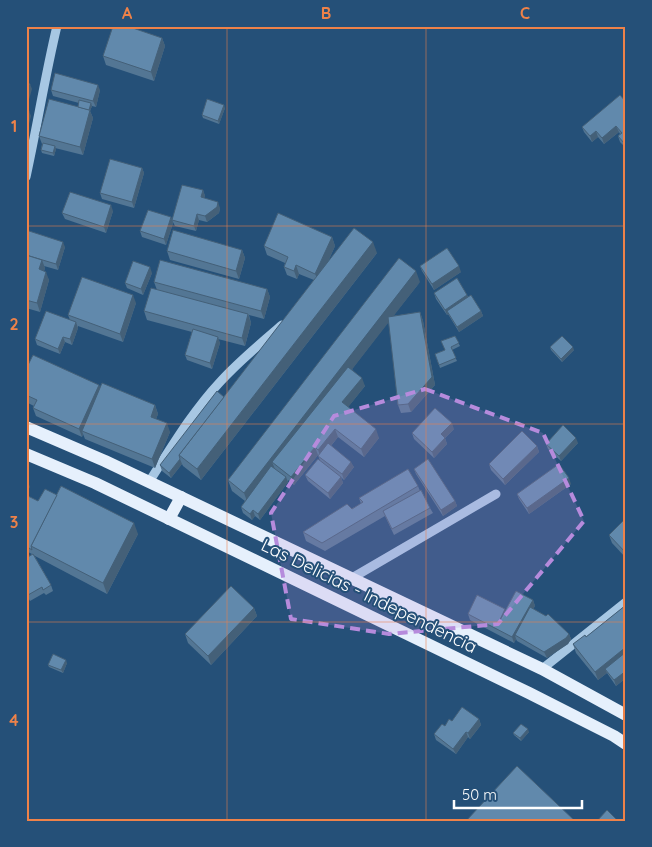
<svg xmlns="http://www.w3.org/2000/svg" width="652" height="847" font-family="Quicksand,sans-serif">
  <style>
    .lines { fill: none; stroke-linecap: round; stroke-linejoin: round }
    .minor { stroke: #a7c7e3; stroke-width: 9 }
    .major { stroke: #e6f0fc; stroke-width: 12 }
    .wall { fill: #537694 }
    .shaded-wall { fill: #446078 }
    .building { fill: #6189ac; stroke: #446078 }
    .marked { fill: #b68bdc; fill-opacity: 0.2; stroke: #b68bdc; stroke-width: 4; stroke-dasharray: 10 6; stroke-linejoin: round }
    .grid { fill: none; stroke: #ee8249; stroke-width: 1; stroke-opacity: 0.55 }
    .labels { text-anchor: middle; stroke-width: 4; stroke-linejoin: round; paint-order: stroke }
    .street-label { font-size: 18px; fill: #fff; stroke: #255078 }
    .neatline { fill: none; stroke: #ee8249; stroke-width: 2 }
    .grid-label { font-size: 16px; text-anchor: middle; font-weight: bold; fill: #ee8249 }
  </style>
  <rect width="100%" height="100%" fill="#255078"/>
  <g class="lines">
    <!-- minor -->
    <g class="minor">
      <path d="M26,177c11,-50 19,-101 31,-151"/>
      <path d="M149,482c22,-34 43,-70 71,-100 19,-21 41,-39 62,-57"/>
      <path d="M352,578l144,-84"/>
      <path d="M542,669l84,-67"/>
    </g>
    <!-- major -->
    <g class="major">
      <path d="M26,427l79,34 437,208 84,46"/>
      <path d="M26,454l69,29 434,210 85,43 12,8"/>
      <path d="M169,519l12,-22"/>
    </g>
  </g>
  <!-- wall -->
  <g class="wall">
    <path d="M162,38l3,8 -11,35 -48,-16 -3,-9z"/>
    <path d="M51,90h49l-4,17 -4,-1 -2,5 3,7 -10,37 -28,-7 1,1 -2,7 -12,-3 -1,-3 1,-6 -3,-8 39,-29 1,-4 -26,-7z"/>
    <path d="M626,102v46l-6,-6 -2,-6 2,-2 -1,-2 -15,12 -6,-7 -6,5 -8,-10 -2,-5z"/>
    <path d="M225,108l-6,16 -16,-6 -1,-3z"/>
    <path d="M142,168l2,5 -10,35 -32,-9 -2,-6z"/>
    <path d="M203,190l2,6 -1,2 16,10 -1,5 -12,9 -8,-2 -3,11 -21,-5 -3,-6z"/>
    <path d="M113,211l-7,22 -41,-14 -3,-6z"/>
    <path d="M171,217l2,6 -7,22 -24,-8 -2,-6z"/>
    <path d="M26,230l39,17 -7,23 -14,-4 1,2 -1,3 5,9 -9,32 -14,-4z"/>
    <path d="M332,237l3,9 -8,18 50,-11 -176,227 -18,-14 -1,-2 -11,14 -9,-7 -2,-6 64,-68 90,-117 -15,-6 -2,5 -10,-4 -3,-8 1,-4 -18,-8 -3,-9z"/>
    <path d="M242,250l3,8 -6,21 -69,-19 -3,-9z"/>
    <path d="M420,266l41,6 -27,18 -12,-19z"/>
    <path d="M152,273l-9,22 -16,-7 -2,-5z"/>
    <path d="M154,282l113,7 3,8 -6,22 -15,-4 2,8 -6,23 -27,-7 2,4 -8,26 -25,-9 -2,-5 7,-23 -45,-12 -3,-9 13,-21z"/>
    <path d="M420,282l-27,34 27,-4 3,9 12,64 -24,27 -10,1 -3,-8 -9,-84 -37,48 13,17 -17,21 31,31 -15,19 -26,-20 -7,9 23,21 -10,13 -3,-3 2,6 -13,16 -22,-18 -3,-6 15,-14 -2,-6 -24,30 -6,-5v2l-28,38 -5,-4 -3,4 -9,-7 -2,-6 4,-6 -13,-10 -4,-11z"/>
    <path d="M434,293l33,2 1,2 13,14 2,5 -24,16 -11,-18 -1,1 -11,-16z"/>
    <path d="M136,303l-13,39 -45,-16v2l-6,17 -7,-3 -5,12 -23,-9 -2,-6 35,-19 -2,-5z"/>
    <path d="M455,336l5,10 -8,4 5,11 -17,7 -5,-14 10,-4z"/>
    <path d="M550,347l24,3 -12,12 -11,-12z"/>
    <path d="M26,369l73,16 1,3 55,17 3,9 -2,5 14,13 -15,36 -70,-29 -2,-5 -1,3 -46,-21 -3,-8 1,-2 -8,-4z"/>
    <path d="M454,429l-9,9 2,6 -13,14 -20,-19 -2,-6z"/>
    <path d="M578,443l-17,18 -13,-12 -2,-5z"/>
    <path d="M537,446l2,6 -34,33 -14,-15 -2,-6z"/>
    <path d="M414,469l41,32 2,5 -14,10 -27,-42z"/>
    <path d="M571,484l-42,30 -10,-15 -2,-5z"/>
    <path d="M418,486l2,5 10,17 3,5 -39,22 -9,-19 -60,35 -19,-10 -3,-9 58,-28 -2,-6z"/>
    <path d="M26,495l12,6 19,-6 81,39 -31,60 -72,-38 -1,-1 17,30 2,6 -7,4 -2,-2 -14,8 -4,-7v-36l6,-4 -6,-3z"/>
    <path d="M626,518v40l-14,-15 -3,-8z"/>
    <path d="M533,600l2,6 -2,3 36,25 2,5 -3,5 -21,14 -30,-17 -1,-2 -2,4 -44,-23 -2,-6 37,-3z"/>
    <path d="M626,605v73l-10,8 -9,-13 -9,7 -22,-27 -3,-9 13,-7z"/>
    <path d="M254,608l3,8 -46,49 -23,-22 -3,-9z"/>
    <path d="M67,663l-4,10 -14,-6 -1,-2z"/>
    <path d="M479,719l2,6 -11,14 -2,-2 -12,17 -20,-14 -2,-6 18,-13z"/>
    <path d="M529,732l-8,9 -7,-6 -1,-2z"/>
  </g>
  <!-- shaded-wall -->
  <g class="shaded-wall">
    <path d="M162,38l3,8 -11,35 -3,-9z"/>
    <path d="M30,84l2,5 -6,21v-14z"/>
    <path d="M98,85l2,5 -4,17 -3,-6z"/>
    <path d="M91,103l1,3 -2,5 3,7 -10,37 -3,-8z"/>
    <path d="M224,105l1,3 -6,16 -1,-3z"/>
    <path d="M29,111l2,5 -5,19v-14z"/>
    <path d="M616,126l3,6 -15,12 -2,-6z"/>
    <path d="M596,131l2,6 -6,5 -2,-6z"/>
    <path d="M55,146l1,3 -2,7 -1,-3z"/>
    <path d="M142,168l2,5 -10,35 -2,-6z"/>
    <path d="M203,190l2,6 -2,7 -2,-6z"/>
    <path d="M218,202l2,6 -1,5 -12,9 -2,-6z"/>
    <path d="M111,205l2,6 -7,22 -2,-6z"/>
    <path d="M197,214l2,6 -3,11 -2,-5z"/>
    <path d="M171,217l2,6 -7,22 -2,-6z"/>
    <path d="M332,237l3,9 -16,36 -4,-8z"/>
    <path d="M63,242l2,5 -7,23 -2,-6z"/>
    <path d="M373,242l4,11 -176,227 -4,-11z"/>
    <path d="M242,250l3,8 -6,21 -3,-8z"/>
    <path d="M42,260l3,8 -3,10 -3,-9z"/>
    <path d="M296,265l3,9 -2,5 -3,-8z"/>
    <path d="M459,266l2,6 -27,18 -2,-6z"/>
    <path d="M150,267l2,6 -9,22 -2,-6z"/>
    <path d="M416,271l4,11 -143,184 -5,-4 3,7 -27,35 -4,-11z"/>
    <path d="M46,272l3,8 -9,32 -3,-9z"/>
    <path d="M267,289l3,8 -6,22 -3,-8z"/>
    <path d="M133,295l3,8 -13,39 -3,-8z"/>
    <path d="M467,295l2,5 -22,11 1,3 -1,1 -2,-5z"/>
    <path d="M481,311l2,5 -24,16 -2,-5z"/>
    <path d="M420,312l3,9 12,64 -24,27 -3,-8z"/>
    <path d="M248,314l3,9 -6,23 -3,-8z"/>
    <path d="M76,322l2,6 -6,17 -2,-6z"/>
    <path d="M63,337l2,5 -5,12 -2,-5z"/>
    <path d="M218,337l2,6 -8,26 -2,-6z"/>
    <path d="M573,347l1,3 -12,12 -1,-3z"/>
    <path d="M362,378l3,8 -20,25 -3,-9z"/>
    <path d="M99,385l3,8 -20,38 1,3 -1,3 -3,-8z"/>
    <path d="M155,405l3,9 -4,11 -3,-8z"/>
    <path d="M167,423l3,9 -15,36 -3,-9z"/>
    <path d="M452,423l2,6 -11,11 -2,-6z"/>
    <path d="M335,429l3,8 -17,21 -3,-8z"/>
    <path d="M376,429l3,9 -15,19 -3,-8z"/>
    <path d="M445,438l2,6 -13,14 -2,-6z"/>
    <path d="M576,438l2,5 -17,18 -2,-5z"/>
    <path d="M537,446l2,6 -34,33 -2,-6z"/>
    <path d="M315,447l3,8 -24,30 -3,-8z"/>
    <path d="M180,459l2,5 -11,14 -2,-5z"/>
    <path d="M351,462l3,5 -10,13 -2,-6z"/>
    <path d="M286,477l2,5 -28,38 -2,-6z"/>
    <path d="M341,477l2,6 -13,16 -2,-6z"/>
    <path d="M569,478l2,6 -42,30 -2,-6z"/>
    <path d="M27,479l3,8 -4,7v-14z"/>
    <path d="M455,501l2,5 -14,10 -2,-6z"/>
    <path d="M253,510l2,6 -3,4 -2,-6z"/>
    <path d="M134,523l4,11 -31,60 -4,-11z"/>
    <path d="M533,600l2,6 -17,31 -3,-2 1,4 -2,4 -2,-6z"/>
    <path d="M254,608l3,8 -46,49 -3,-9z"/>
    <path d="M569,634l2,5 -3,5 -21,14 -3,-6z"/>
    <path d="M626,647v11l-21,11 2,4 -9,7 -3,-8z"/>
    <path d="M66,660l1,3 -4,10 -2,-3z"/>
    <path d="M626,671v7l-10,8 -2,-6z"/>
    <path d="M479,719l2,6 -11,14 -2,-6z"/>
    <path d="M528,729l1,3 -8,9 -1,-3z"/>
    <path d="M466,732l2,5 -12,17 -3,-5z"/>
  </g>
  <!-- building -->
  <g class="building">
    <path d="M113,26h14l35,12 -11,34 -48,-16z"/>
    <path d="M55,73l43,12 -5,16 -42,-11z"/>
    <path d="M26,83l4,1 -4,12z"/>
    <path d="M620,95l6,7v40l-2,1 -6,-7 4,-3 -6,-7 -14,12 -6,-7 -6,5 -8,-9z"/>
    <path d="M49,99l41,11 -10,37 -41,-11z"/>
    <path d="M207,99l17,6 -6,16 -16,-6z"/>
    <path d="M79,100l12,3 -2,7 -11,-3z"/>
    <path d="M26,110l3,1 -3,10z"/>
    <path d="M43,143l12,3 -2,7 -12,-3z"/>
    <path d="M110,159l32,9 -10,34 -32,-9z"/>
    <path d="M182,185l21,5 -2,7 17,5 -1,5 -12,9 -8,-2 -3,12 -22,-6z"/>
    <path d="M70,192l41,13 -7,22 -42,-14z"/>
    <path d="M148,210l23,7 -7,22 -24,-8z"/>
    <path d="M278,213l54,24 -17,37 -19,-9 -2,6 -10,-4 4,-10 -24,-11z"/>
    <path d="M354,228l19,14 -176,227 -18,-14z"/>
    <path d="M26,230l37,12 -7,22 -30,-9z"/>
    <path d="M173,230l69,20 -6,21 -69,-20z"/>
    <path d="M447,248l12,18 -27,18 -12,-18z"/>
    <path d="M26,255l16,5 -3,9 7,3 -9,31 -11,-3z"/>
    <path d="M399,258l17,13 -172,222 -16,-13z"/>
    <path d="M160,260l107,29 -6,22 -107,-29z"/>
    <path d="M133,261l17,6 -9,22 -16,-6z"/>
    <path d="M82,277l51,18 -13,39 -52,-19z"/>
    <path d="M457,278l10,17 -22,15 -11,-17z"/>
    <path d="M151,288l97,26 -6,24 -98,-27z"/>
    <path d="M471,295l10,16 -24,16 -10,-16z"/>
    <path d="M46,311l30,11 -6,17 -7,-2 -5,12 -23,-10z"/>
    <path d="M420,312l12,65 -24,27 -10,1 -10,-88z"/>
    <path d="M193,329l25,8 -8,26 -25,-8z"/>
    <path d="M455,336l4,7 -8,4 5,11 -17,7 -4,-11 10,-4 -4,-9z"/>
    <path d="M562,336l11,11 -12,12 -11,-12z"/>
    <path d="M33,355l66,30 -20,44 -46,-21 4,-8 -11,-5v-26z"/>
    <path d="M348,367l14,11 -20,24 34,27 -15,20 -26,-20 -17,21 -3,-3 -24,30 -19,-15z"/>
    <path d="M102,383l53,22 -4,12 16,6 -15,36 -70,-28z"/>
    <path d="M217,391l7,6 -45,58 1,4 -11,14 -9,-8z"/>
    <path d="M435,408l17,15 -11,11 4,4 -13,14 -20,-19z"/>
    <path d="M563,425l13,13 -17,18 -13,-12z"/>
    <path d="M522,431l15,15 -34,33 -14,-15z"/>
    <path d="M328,443l23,19 -9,12 -24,-18z"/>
    <path d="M318,459l23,18 -13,16 -23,-18z"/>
    <path d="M428,459l27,42 -14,9 -27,-41z"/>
    <path d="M559,464l10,14 -42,30 -10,-14z"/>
    <path d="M271,466l15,11 -28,37 -5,-4 -3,4 -9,-7z"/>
    <path d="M408,469l10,17 -96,57 -19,-11 44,-28 5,5 11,-7 -4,-4z"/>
    <path d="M61,486l73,37 -31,60 -72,-37z"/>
    <path d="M45,489l12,6 -26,51 1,4 -6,-4v-51l12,6z"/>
    <path d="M421,490l9,18 -38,21 -9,-18z"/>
    <path d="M626,518v35l-17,-18z"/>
    <path d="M33,554l18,31 -8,5 -1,-3 -14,8 -2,-3v-34z"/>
    <path d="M231,586l23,22 -46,48 -23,-22z"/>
    <path d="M516,591l17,9 -21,37 -44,-23 9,-19 28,14 -7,15z"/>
    <path d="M626,605v42l-31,25 -22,-28 12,-9 1,2z"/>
    <path d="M530,607l16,9 2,-2 21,20 -3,4 -22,14 -29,-17z"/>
    <path d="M626,652v19l-12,9 -9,-11z"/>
    <path d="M53,654l13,6 -5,10 -13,-5z"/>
    <path d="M462,707l17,12 -11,14 -2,-1 -13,17 -19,-15 8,-10 3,2 4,-7 3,2z"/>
    <path d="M521,724l7,5 -8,9 -7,-5z"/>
    <path d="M517,766l58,55h-109z"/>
    <path d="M607,810l11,11h-21z"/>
  </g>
  <!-- marked area -->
  <path class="marked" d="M425,389l118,44 41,88 -86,103 -109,10 -98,-15 -20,-106 63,-97z"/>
  <!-- grid -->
  <path class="grid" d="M227,26v795M426,26v795M26,226h600M26,424h600M26,622h600"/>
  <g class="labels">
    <!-- street labels -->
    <g class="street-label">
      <text transform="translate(369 596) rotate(26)" y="6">Las Delicias - Independencia</text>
    </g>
  </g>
  <!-- border -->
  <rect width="652" height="847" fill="none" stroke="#255078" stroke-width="55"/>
  <!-- scale -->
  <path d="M454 800v8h128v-8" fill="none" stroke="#ffffff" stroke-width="2.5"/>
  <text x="462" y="800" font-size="15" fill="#ffffff" stroke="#255078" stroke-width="4" paint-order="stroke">50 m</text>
  <rect x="28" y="28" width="596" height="792" class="neatline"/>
  <g class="grid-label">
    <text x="127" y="19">A</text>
    <text x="326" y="19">B</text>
    <text x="525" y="19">C</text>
    <text x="14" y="132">1</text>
    <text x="14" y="330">2</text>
    <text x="14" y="528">3</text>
    <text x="14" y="726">4</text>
  </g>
</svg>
